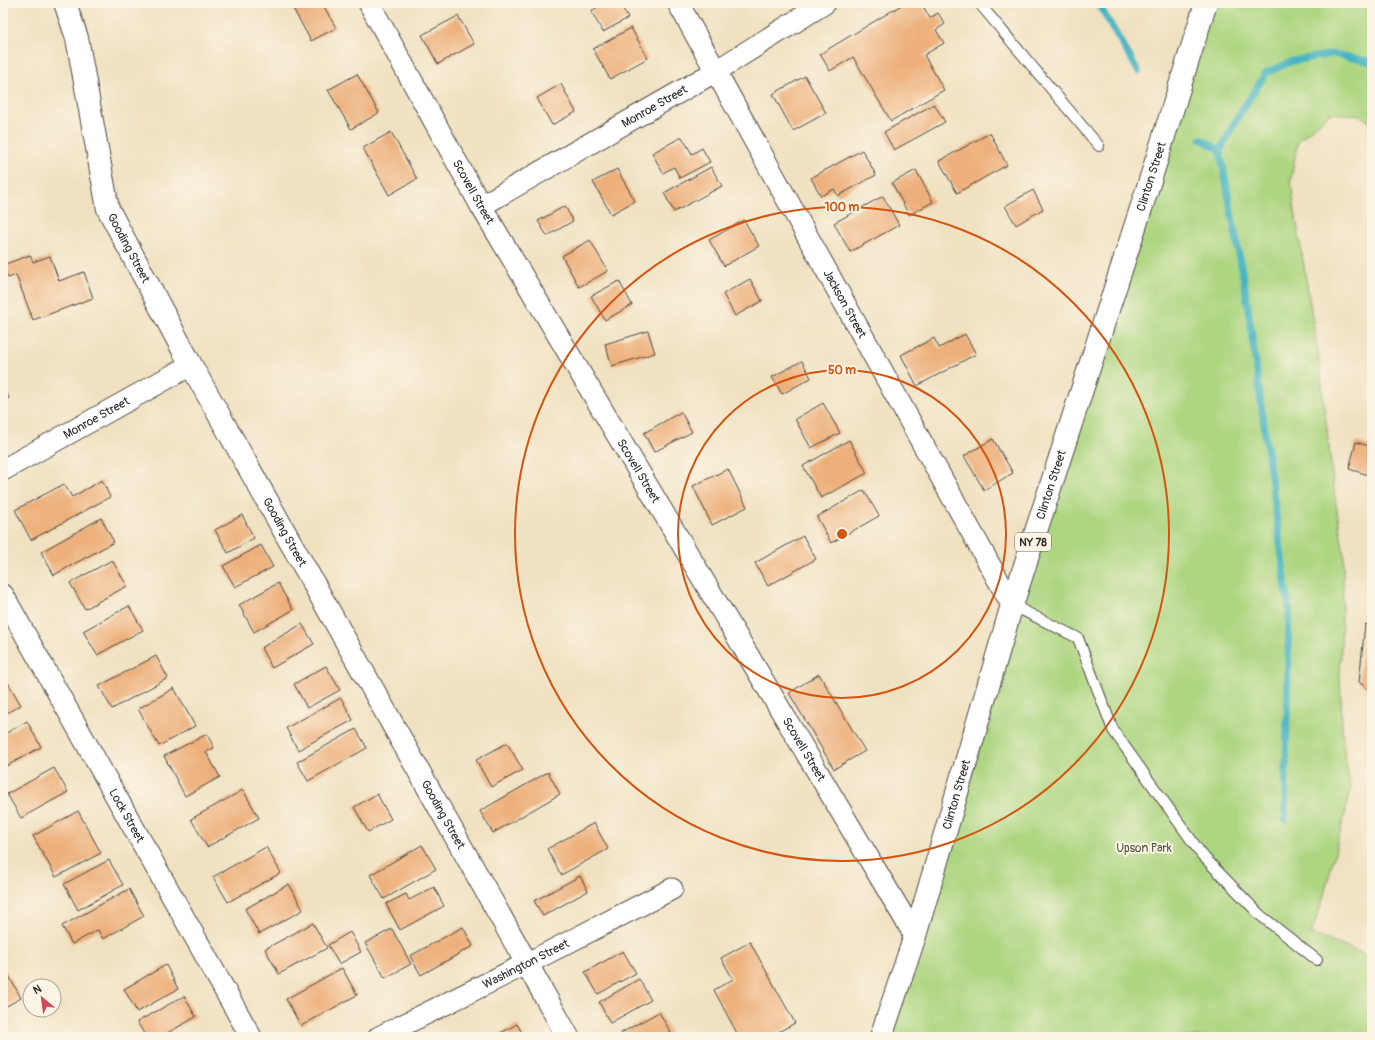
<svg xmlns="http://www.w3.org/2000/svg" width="1375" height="1040" font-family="Pangolin,sans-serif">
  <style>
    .green { fill: #add681; stroke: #6c8056 }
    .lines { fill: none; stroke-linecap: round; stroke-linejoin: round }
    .stream { stroke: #46b4c1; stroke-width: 7 }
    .building { fill: #edb07c }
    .lane-casing { stroke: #494642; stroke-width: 12 }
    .street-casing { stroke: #494642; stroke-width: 23 }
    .secondary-casing { stroke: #494642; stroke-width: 24 }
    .primary-casing { stroke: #494642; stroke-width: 24 }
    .lane { stroke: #fff; stroke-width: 10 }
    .street { stroke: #fff; stroke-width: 21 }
    .secondary { stroke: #fff; stroke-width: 22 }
    .primary { stroke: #fff; stroke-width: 22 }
    .ring { fill: none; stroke: #d5540f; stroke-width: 2 }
    .labels { text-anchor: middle; stroke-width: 4; stroke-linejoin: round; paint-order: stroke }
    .shield { fill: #fcf5e5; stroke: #6a6863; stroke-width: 1 }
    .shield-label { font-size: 11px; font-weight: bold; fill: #2b2b2b }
    .street-label { font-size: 12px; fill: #2b2b2b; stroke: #fcf5e5 }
    .park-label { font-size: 12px; fill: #4c5640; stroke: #fcf5e5 }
    .centre { fill: #d5540f; stroke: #fcf5e5; stroke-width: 2 }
    .ring-label { font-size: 12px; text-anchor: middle; font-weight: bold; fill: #d5540f; stroke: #fcf5e5; stroke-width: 4; stroke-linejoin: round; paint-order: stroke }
  </style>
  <rect width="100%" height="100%" fill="#fcf5e5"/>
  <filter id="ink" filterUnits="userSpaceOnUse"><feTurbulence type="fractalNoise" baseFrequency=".025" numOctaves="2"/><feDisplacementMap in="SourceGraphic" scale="8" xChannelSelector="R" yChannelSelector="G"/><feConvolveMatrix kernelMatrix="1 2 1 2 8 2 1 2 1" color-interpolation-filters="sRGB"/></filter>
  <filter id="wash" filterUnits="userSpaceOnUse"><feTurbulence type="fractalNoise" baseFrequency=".012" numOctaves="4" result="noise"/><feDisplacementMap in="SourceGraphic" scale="16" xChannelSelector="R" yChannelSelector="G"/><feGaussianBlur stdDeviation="0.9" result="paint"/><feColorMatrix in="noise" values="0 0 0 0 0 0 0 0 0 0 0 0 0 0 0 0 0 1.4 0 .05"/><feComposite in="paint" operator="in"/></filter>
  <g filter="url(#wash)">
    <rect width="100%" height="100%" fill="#f0e1c1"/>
    <!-- green -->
    <path class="green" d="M1206,3h166v120l-13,-8 -29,-2 -32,28 -7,38 3,26 25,154 15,132 10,65 -4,122 3,65 8,47 -28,109 -12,35 61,23v80h-480z"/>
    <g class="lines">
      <!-- stream -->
      <g class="stream">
        <path d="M1098,3l40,68"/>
        <path d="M1201,139l19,11"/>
        <path d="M1220,150l26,143 43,317 -4,209"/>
        <path d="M1220,150l20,-37 26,-40 27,-12 40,-7 39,8"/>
      </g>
    </g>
    <g id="blocks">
      <!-- building -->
      <g class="building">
        <path d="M290,3h32l14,25 -25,13z"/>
        <path d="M605,3h15l8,15 -25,14 -12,-21z"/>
        <path d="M905,3h16l9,15 8,-5 7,11 -9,6 8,13 -20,12 20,35 -53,31 -38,-64 -23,14 -10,-17z"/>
        <path d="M458,16l16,28 -36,20 -16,-29z"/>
        <path d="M631,28l17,30 -38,21 -17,-30z"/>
        <path d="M357,74l22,39 -28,16 -23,-39z"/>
        <path d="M805,76l21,37 -33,18 -20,-37z"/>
        <path d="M561,84l15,28 -24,13 -15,-27z"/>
        <path d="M934,104l11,18 -51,28 -10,-18z"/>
        <path d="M391,132l26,47 -28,16 -26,-47z"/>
        <path d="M990,133l17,32 -50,28 -18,-32z"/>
        <path d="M682,137l10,17 10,-6 8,14 -30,16 -6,-11 -11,6 -11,-20z"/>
        <path d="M862,150l14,25 -38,21 -4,-7 -13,7 -10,-18z"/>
        <path d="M711,167l11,19 -48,26 -10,-19z"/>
        <path d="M617,169l18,32 -24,13 -18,-32z"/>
        <path d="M916,170l17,32 -24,13 -17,-32z"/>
        <path d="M1033,190l10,19 -27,16 -11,-19z"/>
        <path d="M883,196l16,29 -49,27 -16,-29z"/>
        <path d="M565,206l8,15 -26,15 -9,-15z"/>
        <path d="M744,220l15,26 -35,20 -15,-26z"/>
        <path d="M590,240l18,31 -29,16 -17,-31z"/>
        <path d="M30,255l3,7 17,-6 9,25 25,-9 9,26 -60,22 -17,-45 -8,3 -5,-13z"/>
        <path d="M750,279l12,22 -27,15 -12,-22z"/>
        <path d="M619,281l13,24 -27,15 -14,-24z"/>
        <path d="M648,331l7,22 -43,13 -7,-22z"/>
        <path d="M965,334l11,20 -59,32 -16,-31 33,-17 5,10z"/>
        <path d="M802,361l9,17 -29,16 -10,-17z"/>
        <path d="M3,387l6,11 -6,4z"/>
        <path d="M823,403l17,30 -29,15 -16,-29z"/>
        <path d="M681,412l11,20 -38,20 -10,-19z"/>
        <path d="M993,439l20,34 -29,17 -20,-34z"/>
        <path d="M849,440l18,33 -46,25 -18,-32z"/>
        <path d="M1356,442l16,5v29l-23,-7z"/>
        <path d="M728,469l19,38 -35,18 -19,-39z"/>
        <path d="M102,480l8,17 -79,43 -16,-30 49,-26 8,13z"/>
        <path d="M864,490l15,26 -48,27 -14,-26z"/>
        <path d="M242,515l12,23 -26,15 -13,-23z"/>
        <path d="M101,518l13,24 -60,33 -13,-23z"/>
        <path d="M803,536l13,23 -48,27 -13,-23z"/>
        <path d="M261,545l12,22 -38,20 -12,-21z"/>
        <path d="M112,560l15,26 -42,23 -15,-26z"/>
        <path d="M278,583l15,27 -39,22 -15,-27z"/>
        <path d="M129,606l14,24 -46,25 -14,-24z"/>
        <path d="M302,624l12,20 -42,24 -11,-20z"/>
        <path d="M1365,624l7,2v66l-13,-10z"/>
        <path d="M156,656l12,22 -56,31 -13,-23z"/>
        <path d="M326,666l14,24 -33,18 -13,-24z"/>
        <path d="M819,674l46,77 -31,18 -45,-76z"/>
        <path d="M8,683l13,22 -18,10v-29z"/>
        <path d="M174,688l21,38 -36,20 -21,-37z"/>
        <path d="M341,698l12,22 -55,30 -12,-22z"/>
        <path d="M27,721l14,26 -38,21v-33z"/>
        <path d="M356,729l11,19 -59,33 -11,-19z"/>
        <path d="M207,734l7,14 -8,4 14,25 -35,19 -21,-40z"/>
        <path d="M507,743l16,27 -32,17 -15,-27z"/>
        <path d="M54,768l14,24 -47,26 -14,-24z"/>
        <path d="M548,772l12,22 -67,39 -13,-22z"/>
        <path d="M243,790l16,28 -52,29 -16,-28z"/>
        <path d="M377,794l14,25 -23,13 -14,-25z"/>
        <path d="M78,811l23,42 -45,24 -23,-41z"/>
        <path d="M594,823l14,26 -47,26 -14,-26z"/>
        <path d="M422,845l14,24 -52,30 -14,-24z"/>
        <path d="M266,847l15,26 -53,29 -15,-25z"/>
        <path d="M109,860l14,25 -45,25 -14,-26z"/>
        <path d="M580,876l8,15 -45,25 -9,-15z"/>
        <path d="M289,884l14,26 -44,24 -14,-25z"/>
        <path d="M434,887l10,19 -44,24 -14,-26 20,-10 3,6z"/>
        <path d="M129,889l15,27 -41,23 -5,-9 -26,14 -10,-18z"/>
        <path d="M313,923l14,25 -48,26 -14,-25z"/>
        <path d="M463,927l10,19 -52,29 -11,-19z"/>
        <path d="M392,929l19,35 -26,14 -20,-35z"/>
        <path d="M350,932l11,20 -22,12 -11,-19z"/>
        <path d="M750,942l45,81 -26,14h-30l-25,-47 19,-11 -12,-21z"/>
        <path d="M623,951l13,22 -38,21 -13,-22z"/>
        <path d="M3,965l18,33 -18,10z"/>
        <path d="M166,965l12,24 -41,23 -13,-23z"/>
        <path d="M342,968l15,27 -56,31 -15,-27z"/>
        <path d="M639,979l12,21 -41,23 -11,-21z"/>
        <path d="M184,996l12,21 -36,20h-14l-9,-15z"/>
        <path d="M659,1012l12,21 -8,4h-40l-2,-4z"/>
        <path d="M517,1024l7,13h-31z"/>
      </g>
    </g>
  </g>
  <g filter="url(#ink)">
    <use href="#blocks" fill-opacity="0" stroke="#494642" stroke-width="1"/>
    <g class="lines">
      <defs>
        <g id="lane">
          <path d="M979,3l120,143"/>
          <path d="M1012,605l66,33 35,92 89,125 58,60 57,45"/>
        </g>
        <g id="street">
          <path id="s1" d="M369,3l112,203 434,730"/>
          <path id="s2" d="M678,3l334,602"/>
          <path id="s3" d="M481,206l235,-135 109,-68"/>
          <path id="s4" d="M3,470l188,-105"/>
          <path id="s5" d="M3,595l248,442"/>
          <path id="s6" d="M379,1037l147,-73 146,-75"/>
        </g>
        <g id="secondary">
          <path id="s7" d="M65,3l12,35 31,171 83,156 377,672"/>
        </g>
        <g id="primary">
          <path id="s8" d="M881,1037l34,-101 97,-331 135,-415 59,-187"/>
        </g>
      </defs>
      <!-- lane casing -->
      <use href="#lane" class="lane-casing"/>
      <!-- street casing -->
      <use href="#street" class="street-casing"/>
      <!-- secondary casing -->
      <use href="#secondary" class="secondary-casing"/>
      <!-- primary casing -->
      <use href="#primary" class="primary-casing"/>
      <!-- lane -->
      <use href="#lane" class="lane"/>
      <!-- street -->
      <use href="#street" class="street"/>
      <!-- secondary -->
      <use href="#secondary" class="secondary"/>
      <!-- primary -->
      <use href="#primary" class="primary"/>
    </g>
  </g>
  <!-- distance rings -->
  <g class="ring">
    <circle cx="842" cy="534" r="164"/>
    <circle cx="842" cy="534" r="327"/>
  </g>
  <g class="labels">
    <!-- shield labels -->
    <rect class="shield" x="1015" y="533" width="36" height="18" rx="3"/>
    <g class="shield-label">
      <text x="1033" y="546">NY 78</text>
    </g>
    <!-- street labels -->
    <g class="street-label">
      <text dy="4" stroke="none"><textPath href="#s3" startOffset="200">Monroe Street</textPath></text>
      <text dy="4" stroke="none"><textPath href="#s8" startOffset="902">Clinton Street</textPath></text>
      <text dy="4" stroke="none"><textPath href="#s1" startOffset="216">Scovell Street</textPath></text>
      <text dy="4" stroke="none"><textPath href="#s7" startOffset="255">Gooding Street</textPath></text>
      <text dy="4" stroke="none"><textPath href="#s2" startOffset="344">Jackson Street</textPath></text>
      <text dy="4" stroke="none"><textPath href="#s4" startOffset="107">Monroe Street</textPath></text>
      <text dy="4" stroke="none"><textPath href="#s1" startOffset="540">Scovell Street</textPath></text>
      <text dy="4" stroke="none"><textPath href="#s8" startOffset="578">Clinton Street</textPath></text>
      <text dy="4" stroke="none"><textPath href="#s7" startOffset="579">Gooding Street</textPath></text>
      <text dy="4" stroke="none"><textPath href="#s1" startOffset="864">Scovell Street</textPath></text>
      <text dy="4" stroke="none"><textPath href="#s8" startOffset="254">Clinton Street</textPath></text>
      <text dy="4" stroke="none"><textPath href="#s7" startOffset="903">Gooding Street</textPath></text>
      <text dy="4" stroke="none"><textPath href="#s5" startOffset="253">Lock Street</textPath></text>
      <text dy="4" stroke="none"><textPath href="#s6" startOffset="164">Washington Street</textPath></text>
    </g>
    <!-- park labels -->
    <g class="park-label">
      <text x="1144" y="852">Upson Park</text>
    </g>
  </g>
  <circle cx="842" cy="534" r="6" class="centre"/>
  <g class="ring-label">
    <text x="842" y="211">100 m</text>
    <text x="842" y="374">50 m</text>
  </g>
  <!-- margin -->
  <rect width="1375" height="1040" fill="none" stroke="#fcf5e5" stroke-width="16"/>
  <!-- north arrow -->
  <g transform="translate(42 998) rotate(331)"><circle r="19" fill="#fcf5e5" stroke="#a8a49b"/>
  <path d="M0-3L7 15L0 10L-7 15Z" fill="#d1495b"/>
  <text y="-6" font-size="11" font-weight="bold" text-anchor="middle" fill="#2b2b2b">N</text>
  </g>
</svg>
